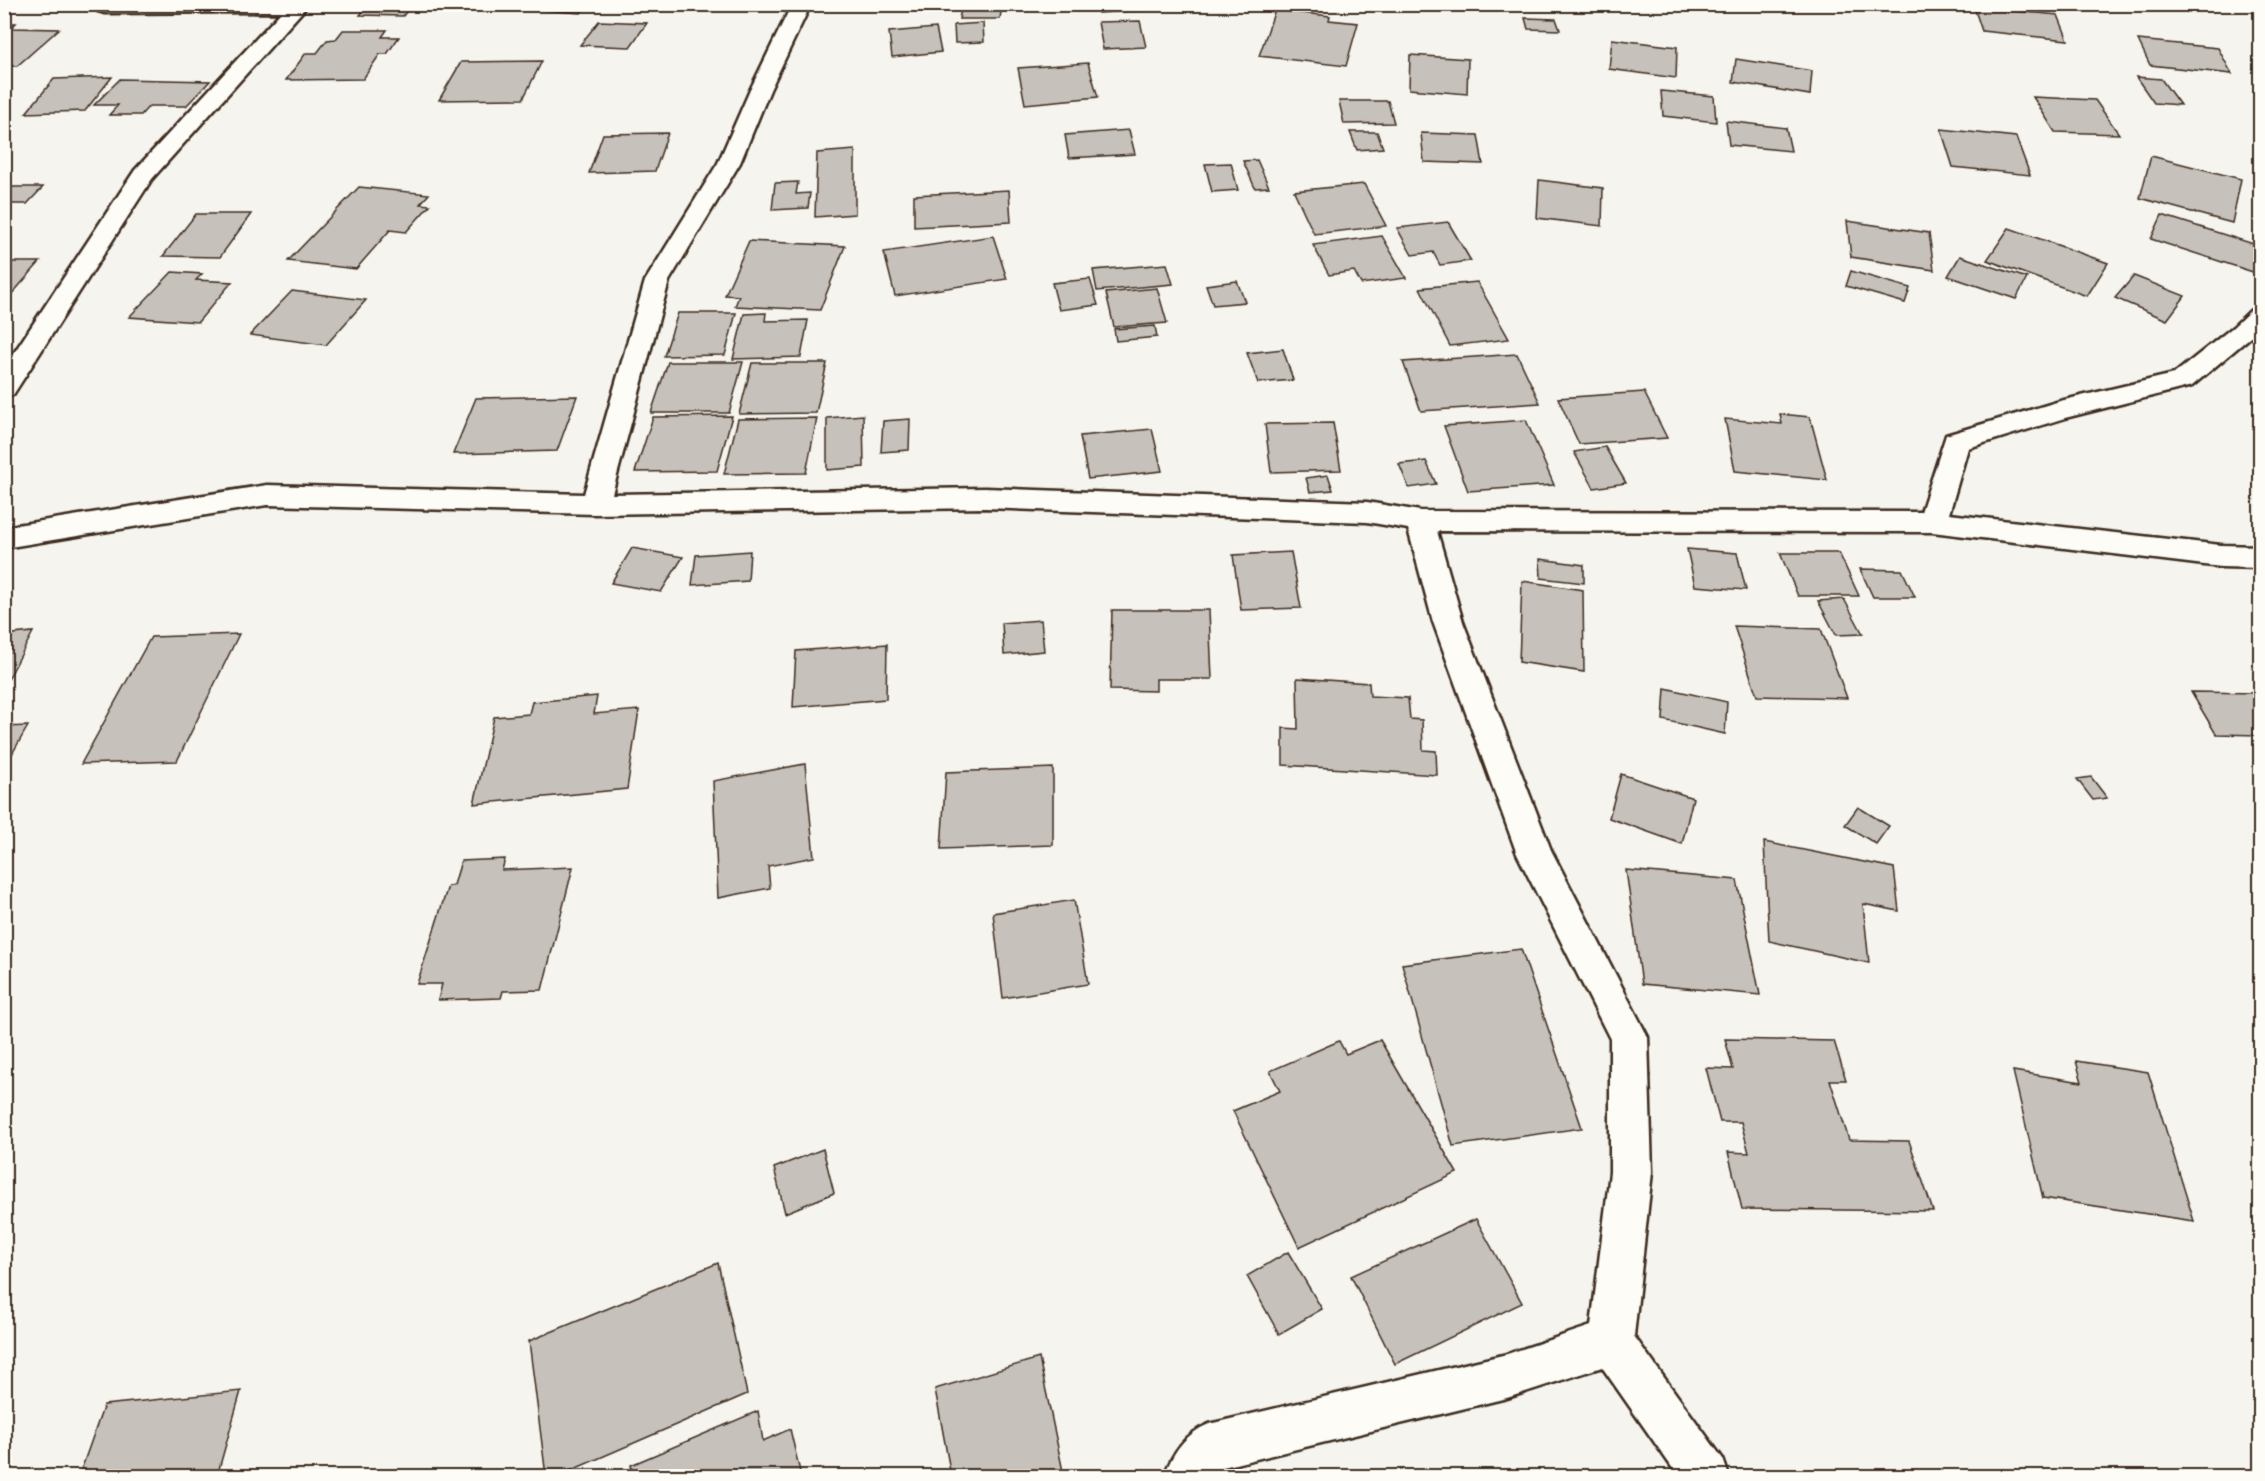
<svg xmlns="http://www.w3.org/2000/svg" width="2265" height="1481" font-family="Mali,sans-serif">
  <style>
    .building { fill: #c7c1bb; stroke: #3b2a1e; stroke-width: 1.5 }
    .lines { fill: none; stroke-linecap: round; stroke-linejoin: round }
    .street-casing { stroke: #3b2a1e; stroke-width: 5 }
    .street { fill: #fdfcf7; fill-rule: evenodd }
  </style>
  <rect width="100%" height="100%" fill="#f5f4ee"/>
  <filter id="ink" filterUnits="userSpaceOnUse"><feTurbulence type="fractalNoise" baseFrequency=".0167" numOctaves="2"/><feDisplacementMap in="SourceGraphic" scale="12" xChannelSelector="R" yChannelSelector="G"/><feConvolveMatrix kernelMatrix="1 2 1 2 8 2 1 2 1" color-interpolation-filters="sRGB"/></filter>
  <g filter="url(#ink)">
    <!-- building -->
    <g class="building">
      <path d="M369,4h43l-9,12 -43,-1z"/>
      <path d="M518,4h70l-7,9 -66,-5z"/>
      <path d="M962,4h40l-2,15h-41z"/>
      <path d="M1096,4h54l1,6 -53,3z"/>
      <path d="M1402,4h68l-1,8z"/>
      <path d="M1974,7l84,8 10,25 -86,-9z"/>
      <path d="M1275,10l55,6 -1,4 29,3 -12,43 -87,-10z"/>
      <path d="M1525,18l31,1 4,11 -32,-1z"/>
      <path d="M599,21l48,2 -17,24 -50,-2z"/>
      <path d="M1140,21l6,26 -43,2 -5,-27z"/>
      <path d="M4,23h12l-5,5 48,1 -42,37h-13z"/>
      <path d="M983,23l1,19 -29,1 -1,-18z"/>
      <path d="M936,28l5,24 -49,5 -3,-25z"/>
      <path d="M343,30h44l-5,7h17l-12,17h-7l-17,25 -77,1 20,-27h11l10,-13 9,-1z"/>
      <path d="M1612,39l65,8 -1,31 -67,-9z"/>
      <path d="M2138,40l80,8 14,26 -82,-9z"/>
      <path d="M1410,55l58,4 -1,35 -58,-5z"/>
      <path d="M1736,59l76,12 -2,24 -77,-13z"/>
      <path d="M542,61l-19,38 -84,1 22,-38z"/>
      <path d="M1088,63l10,34 -73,7 -7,-36z"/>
      <path d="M112,77l-27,34 -59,2 28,-34z"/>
      <path d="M2136,77l25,2 19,26 -26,-2z"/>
      <path d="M120,79l90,2 -24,25h-37l-8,9h-32l9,-10h-24z"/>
      <path d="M1661,91l53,5 2,26 -53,-6z"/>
      <path d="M2033,97l62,3 24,34 -64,-2z"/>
      <path d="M1339,101h49l6,22 -50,1z"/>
      <path d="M1726,121l60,7 5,23 -62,-6z"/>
      <path d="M1941,129l75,8 14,38 -77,-8z"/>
      <path d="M1129,130l6,24 -66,4 -4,-23z"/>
      <path d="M1350,132h27l6,16 -26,2z"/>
      <path d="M668,133l-13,38 -66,2 14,-39z"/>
      <path d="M1421,133l57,2 5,29 -59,-2z"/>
      <path d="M855,150v64l-40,3 2,-64z"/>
      <path d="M2151,156l90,23 -9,44 -92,-25z"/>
      <path d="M1257,160l12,27 -14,1 -12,-27z"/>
      <path d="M1231,163l7,27 -26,2 -7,-28z"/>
      <path d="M1539,180l64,8 -1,38 -65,-8z"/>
      <path d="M798,182l-2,12 14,-1 -2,15 -36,2 3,-27z"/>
      <path d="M1364,184l22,42 -72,8 -20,-43z"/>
      <path d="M13,187h30l-16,17h-23v-8z"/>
      <path d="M359,187l70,7 -9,10 10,1 -24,27 -16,-2 -34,39 -68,-8z"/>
      <path d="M1009,190l2,32 -97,5v-32z"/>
      <path d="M196,214h55l-31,43 -57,-1z"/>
      <path d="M2162,215l98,31v16l-4,11 -105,-34z"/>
      <path d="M1847,221l82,12 5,37 -83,-13z"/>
      <path d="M1448,222l23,39 -31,4 -7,-13 -21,3 -15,-27z"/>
      <path d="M2009,228l99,35 -21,33 -100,-36z"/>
      <path d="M993,236l14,43 -112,17 -11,-44z"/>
      <path d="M1382,236l24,42 -45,6 -7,-13 -25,4 -16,-30z"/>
      <path d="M749,241l96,5 -25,64 -85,-4 4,-10 -14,-1z"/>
      <path d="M1960,256l67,22 -11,21 -68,-23z"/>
      <path d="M4,262h36l-36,41z"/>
      <path d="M1167,264l6,20 -76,7 -4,-21z"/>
      <path d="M1851,271l59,17 -5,15 -59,-17z"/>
      <path d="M172,272l30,2 -6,6 36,2 -34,40 -69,-5z"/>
      <path d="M2134,276l51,20 -18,24 -52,-22z"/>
      <path d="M1090,279l8,26 -39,5 -7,-27z"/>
      <path d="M1237,281l8,21 -32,3 -7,-20z"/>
      <path d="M1477,282l32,57 -59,7 -30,-58z"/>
      <path d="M1157,288l10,35 -53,4 -8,-34z"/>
      <path d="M292,291l74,9 -40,45 -76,-10z"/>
      <path d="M678,313h58l-11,42 -61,1z"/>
      <path d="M766,313l-1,8 43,-1 -7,37 -68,2 11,-45z"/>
      <path d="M1155,326l2,11 -41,4 -2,-12z"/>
      <path d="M1283,349l10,31 -35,3 -11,-30z"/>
      <path d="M1517,354l23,49 -119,8 -18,-49z"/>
      <path d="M668,362h75l-14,51h-78z"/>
      <path d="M752,363h75l-11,50 -77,1z"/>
      <path d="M1644,392l23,46 -88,6 -21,-46z"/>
      <path d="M577,396l-20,55 -104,3 23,-56z"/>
      <path d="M1780,414l30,3 17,63 -92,-9 -10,-52 57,5z"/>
      <path d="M863,415l1,52 -37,3v-52z"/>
      <path d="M732,416l-15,55 -82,1 18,-55z"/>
      <path d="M817,418l-11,55 -82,1 14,-55z"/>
      <path d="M910,419l-1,31 -28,2 2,-31z"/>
      <path d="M1526,420l28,65 -86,6 -24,-65z"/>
      <path d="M1333,423l8,47 -70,2 -6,-48z"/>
      <path d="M1152,429l10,42 -74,8 -8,-43z"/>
      <path d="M1605,447l21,36 -32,5 -20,-36z"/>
      <path d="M1426,461l10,23 -27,4 -10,-24z"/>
      <path d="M1328,475l5,15 -23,2 -4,-14z"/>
      <path d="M632,548l51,9 -22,35 -50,-9z"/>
      <path d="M1687,549l50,4 9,37 -51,-4z"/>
      <path d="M750,551l-2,30 -56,4 4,-30z"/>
      <path d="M1291,552l10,56 -60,2 -8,-55z"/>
      <path d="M1780,553h59l20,43h-61z"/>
      <path d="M1540,559l44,6v18l-43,-5z"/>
      <path d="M1860,569l42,1 13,27h-42z"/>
      <path d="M1522,581l61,9 1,82 -65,-10z"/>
      <path d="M1844,599l19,35 -27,1 -18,-34z"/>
      <path d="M1112,610h97l3,69h-56v12l-46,-1z"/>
      <path d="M1041,620l3,31 -40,4 -2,-32z"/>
      <path d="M1734,626l87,3 26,69 -90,-2z"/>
      <path d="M33,632l-29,55v-52z"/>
      <path d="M239,634l-62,127 -96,3 70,-127z"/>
      <path d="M887,644l-1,55 -93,8 3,-56z"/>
      <path d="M1297,678l72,5 1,13 38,2 2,21 12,1 1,30 13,1 1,24 -154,-10v-37l15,1z"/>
      <path d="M1665,688l62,14 -2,32 -62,-14z"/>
      <path d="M2191,692l67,1 2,5v37l-44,-1z"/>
      <path d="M597,696l-3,18 45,-4 -12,79 -153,15 20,-87 35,-3 3,-12z"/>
      <path d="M28,726l-24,42v-41z"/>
      <path d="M805,764l9,93 -46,9 2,22 -52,10 -5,-117z"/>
      <path d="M1053,768v77l-112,4 5,-77z"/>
      <path d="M1621,774l72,24 -11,46 -73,-26z"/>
      <path d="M2091,777l16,21 -14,2 -16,-21z"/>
      <path d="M1858,807l31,19 -13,18 -31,-19z"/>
      <path d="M1764,842l130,26 5,43 -36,-7 6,59 -100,-22z"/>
      <path d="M505,859l-3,11 71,-3 -31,123 -39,1 -2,7 -63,2 4,-16h-25l31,-98 6,-1 7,-24z"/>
      <path d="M1626,870l111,10 23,115 -118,-11z"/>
      <path d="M1074,900l14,84 -85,14 -10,-85z"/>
      <path d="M1521,949l61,179 -129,18 -51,-182z"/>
      <path d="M1725,1039l109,2 12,39h-16l19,60 60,1 24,70 -191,-2 -14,-57 21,1 -8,-31h-21l-14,-54 27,1z"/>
      <path d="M1380,1040l77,133 -158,74 -66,-136 47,-20 -10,-20 69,-30 7,13z"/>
      <path d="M2076,1061l72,11 46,149 -151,-23 -30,-127 69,11z"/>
      <path d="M823,1149l11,44 -49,20 -11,-45z"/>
      <path d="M1476,1219l46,84 -127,61 -44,-88z"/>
      <path d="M1288,1252l34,57 -43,25 -32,-58z"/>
      <path d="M718,1263l29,131 -189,82h-12l-17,-135z"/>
      <path d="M1039,1358l25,118h-113l-16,-87z"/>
      <path d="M241,1391l-24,85h-138l25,-71z"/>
      <path d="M758,1411l5,30 27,-12 11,47h-168l-2,-11z"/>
    </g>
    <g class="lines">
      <defs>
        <g id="street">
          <path d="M92,4l215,2 -155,173 -139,216 -9,3v-30l131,-198 146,-158 -176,1 -7,-2z"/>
          <path d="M792,4h19l-41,86 -30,73 -71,118 -57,213 373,-6 382,14 53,9 501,1 25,-77 114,-34 114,-27 59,-47 18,-17 9,-3v22l-68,57 -127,32 -97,30 -19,66 272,31 39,1v22l-39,-1 -289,-35 -495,-1 26,91 88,228 97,187 4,135 -18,164 89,123 6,17h-51l-76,-109 -95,31 -284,69 -7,9h-52c9,-24 21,-42 45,-52l298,-70 84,-28 19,-154v-133l-93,-185 -84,-232 -25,-93 -41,-7 -382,-14 -390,6 -328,-9 -263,43v-21l263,-42 317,9 61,-213 73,-118 32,-73z"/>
        </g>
      </defs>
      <!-- street casing -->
      <use href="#street" class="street-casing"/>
      <!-- street -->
      <use href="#street" class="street"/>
    </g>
  </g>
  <!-- margin -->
  <rect width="2265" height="1481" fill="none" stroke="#fdfcf7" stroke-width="24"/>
  <rect x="12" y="12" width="2241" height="1457" fill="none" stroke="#3b2a1e" stroke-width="2" filter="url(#ink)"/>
</svg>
